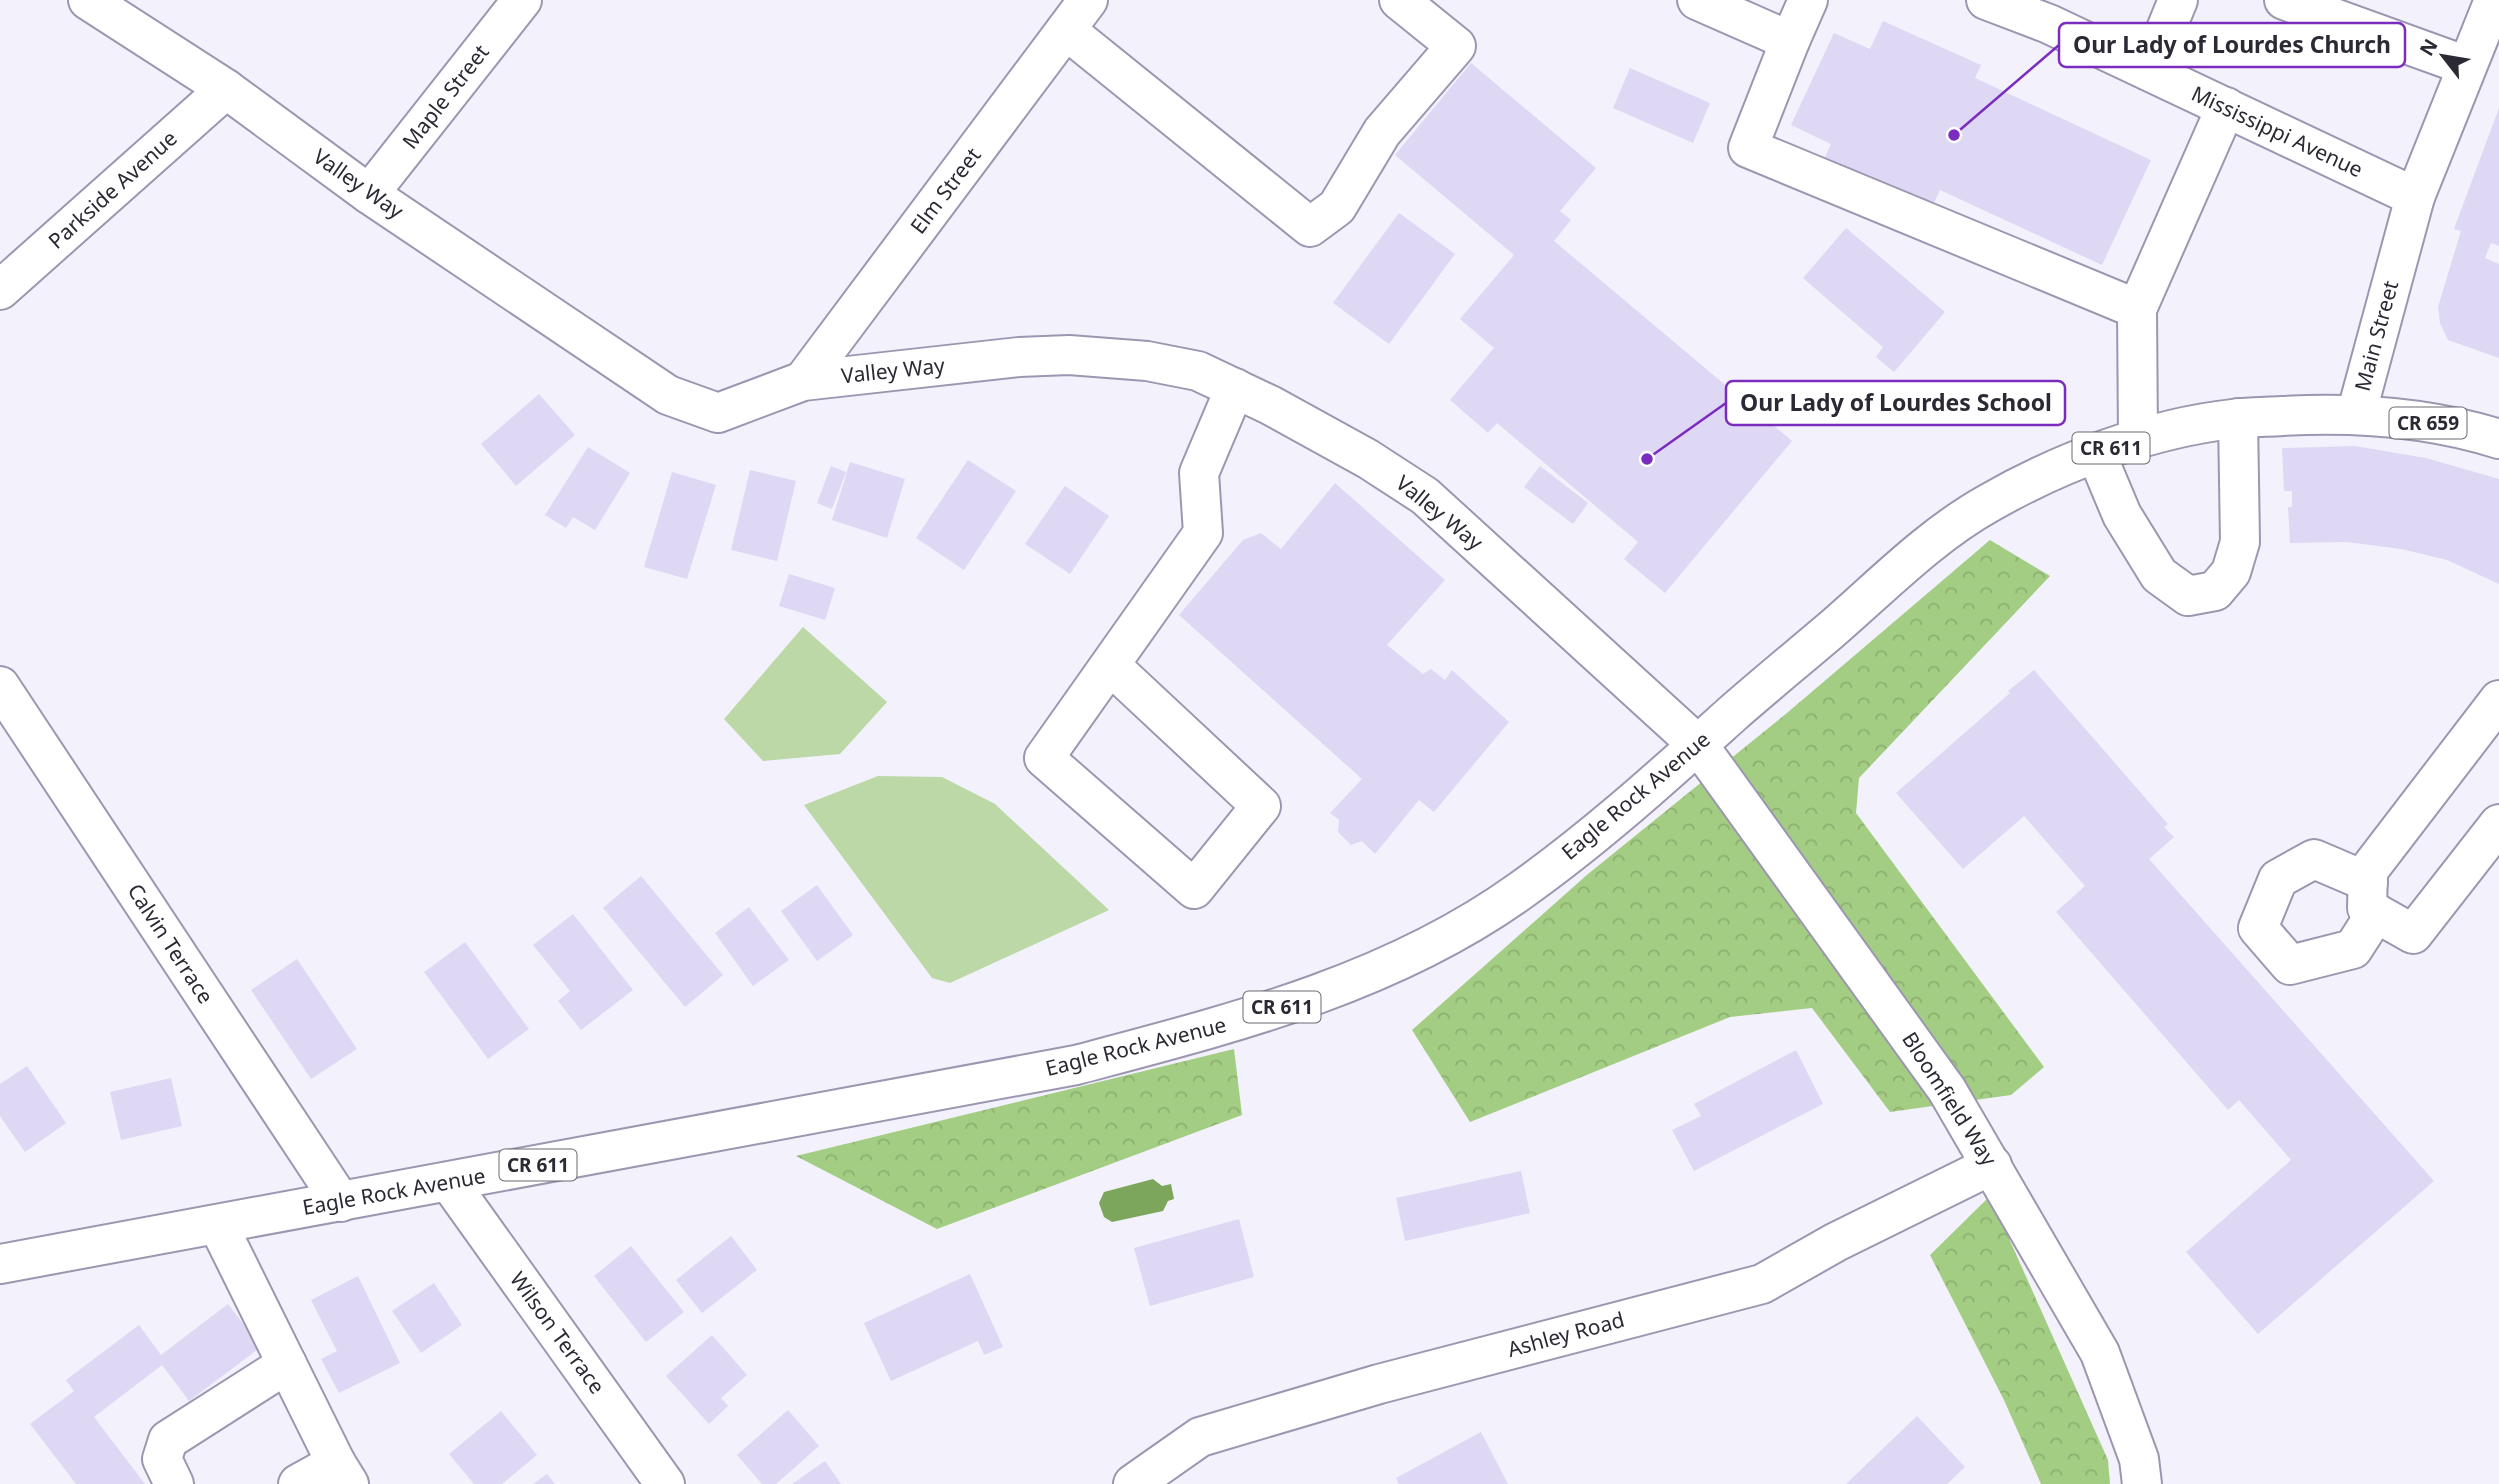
<svg xmlns="http://www.w3.org/2000/svg" width="2499" height="1484" font-family="'Noto Sans',sans-serif">
  <style>
    .forest { fill: url(#forest-crowns) }
    .green { fill: #bbd8a6 }
    .water { fill: #7da65d }
    .building { fill: #ded8f5 }
    .lines { fill: none; stroke-linecap: round; stroke-linejoin: round }
    .minor-casing { stroke: #9c96b0; stroke-width: 42 }
    .major-casing { stroke: #9c96b0; stroke-width: 42 }
    .minor { stroke: #fff; stroke-width: 38 }
    .major { stroke: #fff; stroke-width: 38 }
    .labels { text-anchor: middle; stroke-width: 5; stroke-linejoin: round; paint-order: stroke }
    .shield { fill: #fff; stroke: #6b6970; stroke-width: 2 }
    .shield-label { font-size: 19px; font-weight: bold; fill: #2b2933 }
    .street-label { font-size: 21px; fill: #2b2933; stroke: #fff }
    .leader { fill: none; stroke: #7b2cbf; stroke-width: 2.5 }
    .callout-dot { fill: #7b2cbf; stroke: #fff; stroke-width: 2.5 }
    .callout { fill: #fff; stroke: #7b2cbf; stroke-width: 2.5 }
    .callout-label { font-size: 23px; text-anchor: middle; font-weight: bold; fill: #2b2933 }
  </style>
  <defs>
    <pattern id="forest-crowns" width="20" height="18" patternUnits="userSpaceOnUse" patternTransform="scale(1.75)"><rect width="20" height="18" fill="#a3cd82"/><path d="M2 6a3 3 0 1 1 6 0M12 15a3 3 0 1 1 6 0" fill="none" stroke="#8cb071"/></pattern>
  </defs>
  <rect width="100%" height="100%" fill="#f3f1fc"/>
  <!-- forest -->
  <g class="forest">
    <path d="M1990,540l60,36 -191,202 -3,35 188,254 -33,28 -121,17 -78,-104 -82,9 -260,105 -58,-92 176,-156 199,-161z"/>
    <path d="M1234,1049l8,66 -305,114 -141,-73z"/>
    <path d="M1990,1196l118,264 2,24h-69l-37,-84 -74,-145z"/>
  </g>
  <!-- green -->
  <g class="green">
    <path d="M803,627l84,75 -47,52 -77,7 -39,-42z"/>
    <path d="M878,776l64,1 53,27 114,106 -159,73 -18,-5 -128,-173z"/>
  </g>
  <!-- water -->
  <path class="water" d="M1153,1179l9,7 9,-2 3,15 -6,2 -5,10 -51,11 -8,-5 -5,-14 5,-11z"/>
  <!-- building -->
  <g class="building">
    <path d="M1883,21l98,44 -6,13 176,82 -49,105 -162,-75 -13,28 -107,-50 11,-24 -40,-19 43,-92 36,16z"/>
    <path d="M1471,63l125,105 -36,43 11,9 -17,21 238,200 -127,152 -41,-34 14,-17 -141,-119 -9,10 -38,-33 44,-52 -34,-29 54,-64 -119,-100z"/>
    <path d="M1630,68l80,35 -17,40 -80,-35z"/>
    <path d="M2499,108v138l-8,-3 -6,15 14,6v94l-51,-18 -8,-17 -2,-16 23,-76 -7,-2z"/>
    <path d="M1399,213l56,41 -66,90 -56,-41z"/>
    <path d="M1846,228l99,84 -51,60 -18,-15 7,-10 -80,-69z"/>
    <path d="M539,394l36,41 -59,51 -35,-42z"/>
    <path d="M2355,446l71,12 73,21v105l-52,-24 -46,-11 -55,-7 -56,1 -2,-36h4v-16h-8l-2,-43z"/>
    <path d="M588,447l42,26 -35,57 -22,-13 -7,11 -21,-13z"/>
    <path d="M968,460l48,31 -52,79 -48,-32z"/>
    <path d="M850,462l55,17 -18,59 -55,-18z"/>
    <path d="M831,466l15,6 -14,37 -15,-6z"/>
    <path d="M1540,466l48,37 -15,21 -49,-37z"/>
    <path d="M750,470l46,11 -19,80 -46,-11z"/>
    <path d="M672,472l44,13 -29,94 -43,-12z"/>
    <path d="M1335,483l110,97 -58,65 36,29 8,-5 14,11 7,-10 57,52 -75,90 -15,-12 -44,54 -13,-13 -11,4 -13,-13 1,-12 -9,-7 32,-34 -183,-164 64,-75 18,-7 20,16z"/>
    <path d="M1065,486l44,30 -39,58 -45,-30z"/>
    <path d="M789,574l46,14 -10,32 -46,-14z"/>
    <path d="M2034,670l134,154 -4,3 10,10 -25,22 285,322 -176,153 -72,-82 105,-92 -52,-60 -11,10 -172,-198 29,-26 -61,-70 -61,53 -67,-76 114,-100 -2,-2z"/>
    <path d="M641,876l82,99 -38,32 -82,-99z"/>
    <path d="M817,885l36,50 -36,26 -36,-50z"/>
    <path d="M749,907l40,53 -36,26 -38,-53z"/>
    <path d="M573,914l60,76 -52,40 -23,-29 12,-10 -37,-46z"/>
    <path d="M465,942l64,87 -41,30 -64,-87z"/>
    <path d="M297,959l60,90 -46,30 -60,-89z"/>
    <path d="M1796,1050l27,54 -129,67 -22,-41 29,-14 -7,-12z"/>
    <path d="M27,1066l39,57 -41,29 -25,-36v-32z"/>
    <path d="M171,1078l11,48 -61,14 -11,-48z"/>
    <path d="M1521,1171l9,42 -125,28 -9,-43z"/>
    <path d="M1239,1219l15,58 -104,29 -16,-58z"/>
    <path d="M731,1236l26,34 -55,43 -26,-33z"/>
    <path d="M631,1246l53,66 -38,30 -52,-66z"/>
    <path d="M970,1274l33,73 -19,8 -6,-14 -87,40 -27,-58z"/>
    <path d="M358,1276l42,87 -61,30 -18,-34 16,-8 -26,-51z"/>
    <path d="M434,1283l28,42 -41,28 -29,-42z"/>
    <path d="M228,1304l33,43 -72,54 -27,-36 -68,52 51,67h-69l-46,-60 44,-33 -8,-11 73,-55 22,30z"/>
    <path d="M712,1335l35,40 -26,23 7,8 -19,18 -43,-48z"/>
    <path d="M788,1410l31,36 -43,38h-14l-25,-29z"/>
    <path d="M501,1411l36,44 -35,29h-28l-25,-30z"/>
    <path d="M1917,1416l48,51 -18,17h-101z"/>
    <path d="M1481,1432l27,52h-109l-3,-6z"/>
    <path d="M825,1461l16,23h-49z"/>
    <path d="M547,1474l8,10h-22z"/>
  </g>
  <g class="lines">
    <defs>
      <g id="minor">
        <path d="M88,0l138,89 143,105 299,201 50,18 85,-32 216,-24 50,-2 78,6 51,10 72,34 98,54 57,37 273,249 17,23 232,322 153,263 39,106 3,25"/>
        <path d="M1697,0l93,41 18,-41"/>
        <path d="M1986,0l63,24 366,173"/>
        <path d="M2284,0l183,66"/>
        <path d="M1066,30l244,197 27,-20 45,-75 74,-86 -57,-46"/>
        <path d="M1790,41l-42,107 389,161"/>
        <path d="M2149,71l29,-71"/>
        <path d="M369,194l153,-194"/>
        <path d="M0,290l226,-201"/>
        <path d="M803,381l285,-381"/>
        <path d="M2356,415l59,-218 79,-197"/>
        <path d="M2138,439l-1,-130 89,-202"/>
        <path d="M2096,453l26,62 37,60 29,21 27,-5 16,-19 9,-30 -2,-124"/>
        <path d="M1110,665l151,141 -67,83 -150,-131 159,-225 -4,-60 36,-85"/>
        <path d="M0,686l341,516"/>
        <path d="M2499,700l-131,171 -1,37 46,26 86,-110"/>
        <path d="M2368,882l-54,-23 -36,20 -20,49 32,37 63,-16 23,-36"/>
        <path d="M449,1182l216,302"/>
        <path d="M218,1225l118,238 13,21"/>
        <path d="M174,1484l-12,-25 6,-19 119,-76"/>
        <path d="M298,1484l38,-21"/>
        <path d="M1133,1484l67,-47 179,-53 383,-100 74,-42 156,-77"/>
      </g>
      <path id="major" d="M0,1264l1076,-199c154,-41 313,-80 444,-174 75,-53 143,-115 212,-177 32,-28 66,-56 99,-84 51,-44 99,-94 158,-127 71,-41 162,-75 244,-84 16,-2 33,-2 49,-3 73,-4 147,1 217,23"/>
    </defs>
    <!-- minor casing -->
    <use href="#minor" class="minor-casing"/>
    <!-- major casing -->
    <use href="#major" class="major-casing"/>
    <!-- minor -->
    <use href="#minor" class="minor"/>
    <!-- major -->
    <use href="#major" class="major"/>
  </g>
  <g class="labels">
    <!-- shield labels -->
    <g class="shield">
      <rect x="2389.5" y="407.5" width="77" height="31" rx="5"/>
      <rect x="2072.5" y="432.5" width="77" height="31" rx="5"/>
      <rect x="1243.5" y="991.5" width="77" height="31" rx="5"/>
      <rect x="499.5" y="1149.5" width="77" height="31" rx="5"/>
    </g>
    <g class="shield-label">
      <text x="2428" y="430">CR 659</text>
      <text x="2111" y="455">CR 611</text>
      <text x="1282" y="1014">CR 611</text>
      <text x="538" y="1172">CR 611</text>
    </g>
    <!-- street labels -->
    <g class="street-label">
      <text transform="translate(446 97) rotate(-52)" y="7">Maple Street</text>
      <text transform="translate(2277 132) rotate(25)" y="7">Mississippi Avenue</text>
      <text transform="translate(358 184) rotate(35)" y="7">Valley Way</text>
      <text transform="translate(113 190) rotate(-42)" y="7">Parkside Avenue</text>
      <text transform="translate(946 191) rotate(-53)" y="7">Elm Street</text>
      <text transform="translate(2377 336) rotate(-75)" y="7">Main Street</text>
      <text transform="translate(893 371) rotate(-6)" y="7">Valley Way</text>
      <text transform="translate(1439 513) rotate(39)" y="7">Valley Way</text>
      <text transform="translate(1636 796) rotate(-40)" y="7">Eagle Rock Avenue</text>
      <text transform="translate(170 944) rotate(57)" y="7">Calvin Terrace</text>
      <text transform="translate(1136 1047) rotate(-14)" y="7">Eagle Rock Avenue</text>
      <text transform="translate(1949 1099) rotate(57)" y="7">Bloomfield Way</text>
      <text transform="translate(394 1192) rotate(-10)" y="7">Eagle Rock Avenue</text>
      <text transform="translate(557 1333) rotate(54)" y="7">Wilson Terrace</text>
      <text transform="translate(1566 1335) rotate(-15)" y="7">Ashley Road</text>
    </g>
  </g>
  <!-- callouts -->
  <path class="leader" d="M1954 135L2059 45M1647 459L1726 403"/>
  <g class="callout-dot">
    <circle cx="1954" cy="135" r="7"/>
    <circle cx="1647" cy="459" r="7"/>
  </g>
  <g class="callout">
    <rect x="2059" y="23" width="346" height="44" rx="7"/>
    <rect x="1726" y="381" width="339" height="44" rx="7"/>
  </g>
  <g class="callout-label">
    <text x="2232" y="53">Our Lady of Lourdes Church</text>
    <text x="1896" y="411">Our Lady of Lourdes School</text>
  </g>
  <!-- north arrow -->
  <g transform="translate(2443 56) rotate(301)" stroke="#ffffff" stroke-width="5" paint-order="stroke">
  <path d="M0-5L12 26L0 18L-12 26Z" fill="#2b2933"/>
  <text y="-10" font-size="19" font-weight="bold" text-anchor="middle" fill="#2b2933">N</text>
  </g>
</svg>
